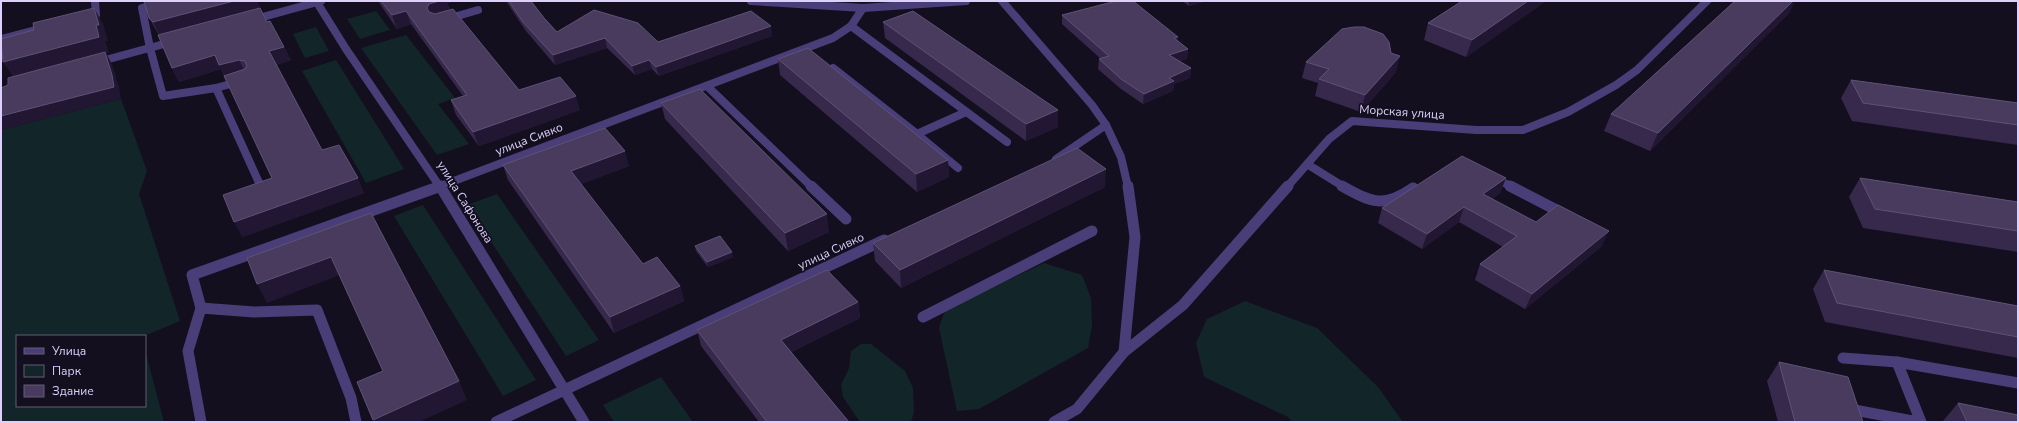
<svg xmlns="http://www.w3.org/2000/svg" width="2019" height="423" font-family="'Nunito Sans',sans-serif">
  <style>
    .green { fill: #122528 }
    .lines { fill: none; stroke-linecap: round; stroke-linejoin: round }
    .minor-far1 { stroke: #4a3e79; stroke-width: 8 }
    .minor { stroke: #4a3e79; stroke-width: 11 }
    .wall { fill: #36294b }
    .shaded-wall { fill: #211732 }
    .building { fill: #483b5e; stroke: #5f5277 }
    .labels { text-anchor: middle; stroke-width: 3.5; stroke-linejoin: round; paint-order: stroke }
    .street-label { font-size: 12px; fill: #ddd1fb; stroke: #140f1f }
  </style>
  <rect width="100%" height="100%" fill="#140f1f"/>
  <!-- green -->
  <g class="green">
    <path d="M376,11l14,19 -30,9 -13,-20z"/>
    <path d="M316,27l13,24 -24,7 -12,-24z"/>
    <path d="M406,35l49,63 -17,6 31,40 -32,11 -76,-107z"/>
    <path d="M336,60l68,109 -38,14 -64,-112z"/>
    <path d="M121,99l26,72 -8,23 41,127 -36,15h-127v70h128v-56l19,72h-163v-292z"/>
    <path d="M497,194l102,146 -33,16 -99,-151z"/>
    <path d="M423,205l113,175 -33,16 -109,-180z"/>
    <path d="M1044,263l38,12 9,23 1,27 -4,23 -109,61 -22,2 -18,-83 6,-18z"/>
    <path d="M1245,301l72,27 61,59 25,35h-111l-4,-5 -84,-40 -8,-34 11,-24z"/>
    <path d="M861,344h10l34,27 8,17 1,24 -3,10h-51l-17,-25 -2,-12 8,-17 2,-17z"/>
    <path d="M661,377l32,45h-79l-11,-17z"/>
  </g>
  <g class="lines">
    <!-- minor-far1 -->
    <g class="minor-far1">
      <path d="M165,1l-23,7 8,40 13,48 53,-8 45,99"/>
      <path d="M316,1l30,48 94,138"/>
      <path d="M751,1l112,7 103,-7"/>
      <path d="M1002,1l90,104 14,20 -50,34"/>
      <path d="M88,17l8,-2 -1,-14"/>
      <path d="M447,19l31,-9"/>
      <path d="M252,20l69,-19"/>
      <path d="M851,26l156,116"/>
      <path d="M1,39l46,-12"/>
      <path d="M98,62l77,-21"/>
      <path d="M833,68l84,66 49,-22"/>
      <path d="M707,86l105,101"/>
      <path d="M216,88l25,-7"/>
      <path d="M1106,125l15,32 7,30"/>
      <path d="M917,134l41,34"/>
      <path d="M1307,164l37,23"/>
      <path d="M1493,177l19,10"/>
      <path d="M438,187l395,-149 18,-12 12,-18"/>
      <path d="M1287,187l42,-48 23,-18 124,9h47l45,-18 48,-27 21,-15 70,-69"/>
    </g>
    <!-- minor -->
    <g class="minor">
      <path d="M261,186l1,3"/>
      <path d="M440,186l144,236"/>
      <path d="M811,186l35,33"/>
      <path d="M1342,186c30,17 42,22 71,2"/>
      <path d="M1510,186l56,29"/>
      <path d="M201,308l53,4 63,-2 34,88 5,24"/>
      <path d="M923,317l169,-86"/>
      <path d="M1124,352l59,-47 105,-119"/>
      <path d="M1843,358l54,4"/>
      <path d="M201,422l-13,-71 13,-43 -9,-33 249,-89"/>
      <path d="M496,422l388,-182"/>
      <path d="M1054,422l23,-13 47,-57 11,-115 -7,-51"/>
      <path d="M1853,422l-4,-13 69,13"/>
      <path d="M1921,422l-24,-60 121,21"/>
    </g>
  </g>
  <!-- wall -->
  <g class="wall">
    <path d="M144,1h113l9,21 18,25 7,13 -15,5 46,85 42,43 -122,44 30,-59 -51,-109 -42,13 -7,-14 -13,-33 -10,-17z"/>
    <path d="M378,1h78l-9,2 3,7 69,80 61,20 -101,36 -23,-31 -5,-15 12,-4 -52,-72 -14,5 -17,-25z"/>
    <path d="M506,1h25l13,17 13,14 101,10 114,-6 -113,40 -7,-7 -17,6 -28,-27 -52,17 -29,-34z"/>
    <path d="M1182,1h24l-17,5z"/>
    <path d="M1462,1h84l-80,56 -42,-17 4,-17z"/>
    <path d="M1790,12l-140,139 -46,-20 7,-17z"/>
    <path d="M1062,15l116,22v4l10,8 -1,10 -8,2 12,7 -1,10 -16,6 -1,7 -30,13 -22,-15 -23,-20 1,-10h2l-39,-35z"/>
    <path d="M883,22l175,88v17l-32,14 -141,-103z"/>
    <path d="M778,59l170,101 1,17 -32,15 -137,-117z"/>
    <path d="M1306,62l90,10 -35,40 -46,-16 3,-13 -16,-5z"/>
    <path d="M1851,80l167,23v42l-166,-24 -11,-23z"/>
    <path d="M661,103l168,129 -41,19 -123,-132z"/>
    <path d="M503,165l126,1 -48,18 62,80 37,22 4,15 -70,32 -106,-153z"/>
    <path d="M1506,178l-6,15 -8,6 44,23 66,24 -77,63 -50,-29 5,-16 23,-17 -44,-25 -37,27 -44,-26 4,-15z"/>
    <path d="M1860,178l158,24v50l-155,-24 -14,-31z"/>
    <path d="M1105,187l-204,101 -26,-27 -2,-18z"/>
    <path d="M695,246l38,11 -25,10 -12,-16z"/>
    <path d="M1824,270l194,36v52l-193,-36 -12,-33z"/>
    <path d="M858,302l2,16 -69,34 58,70h-90l-58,-76 -4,-16z"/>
    <path d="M1779,362l84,60h-85l-11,-41z"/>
    <path d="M1958,403l60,19h-75v-1z"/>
  </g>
  <!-- shaded-wall -->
  <g class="shaded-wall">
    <path d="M234,1h23l4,10 -100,27 -8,-16z"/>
    <path d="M439,1h17l-9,2 3,9 -16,14 -7,-18 2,-4z"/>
    <path d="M1189,1h17l-17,5z"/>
    <path d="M1528,1h18l-80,56 6,-17z"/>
    <path d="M1793,1h2l-5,11 -140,139 8,-18z"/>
    <path d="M94,8l9,16 5,17h-3l4,12h-3l6,11 7,23 2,12 -120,31v-14l13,-38 -11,-16z"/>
    <path d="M406,11l5,13 -14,5 -5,-14z"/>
    <path d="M771,26l1,10 -113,40 -3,-9z"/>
    <path d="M1178,37l-1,9 -3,-8z"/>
    <path d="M605,38l2,10 -52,17 -2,-10z"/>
    <path d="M284,47l7,13 -16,5 -6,-14z"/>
    <path d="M1188,49l-1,10 -19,5 1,-9z"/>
    <path d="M215,55l24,5 7,13 -19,6 -6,-10 -42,13 -7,-14z"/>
    <path d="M1400,56l-4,16 -35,40 4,-17z"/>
    <path d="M1,57l1,9h-1z"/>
    <path d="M649,60l3,9 -17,6 -3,-9z"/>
    <path d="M1191,68l-1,10 -16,6 -1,7 -30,13 1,-10 25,-16z"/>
    <path d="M576,96l4,14 -101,36 -6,-14z"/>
    <path d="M1058,110v17l-32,14v-17z"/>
    <path d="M625,151l4,15 -53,20 -5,-15z"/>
    <path d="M948,160l1,17 -32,15 -1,-18z"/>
    <path d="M1106,169l-1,18 -204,101 -1,-18z"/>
    <path d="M358,178l6,15 -122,44 -8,-15z"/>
    <path d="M1506,178l-6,15 -22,16 5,-15z"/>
    <path d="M1464,207l-5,15 -37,27 5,-15z"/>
    <path d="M827,214l2,18 -41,19 -3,-18z"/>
    <path d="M1609,231l-7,15 -77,63 7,-15z"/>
    <path d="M732,252l1,5 -25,10 -1,-5z"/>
    <path d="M331,257l9,18 -73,28 -10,-19z"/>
    <path d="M680,286l4,15 -70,32 -4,-16z"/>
    <path d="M858,302l2,16 -76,37 -3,-15z"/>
    <path d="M459,381l8,19 -48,22h-45l-1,-2z"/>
  </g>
  <!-- building -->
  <g class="building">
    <path d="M144,1h90l-81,21 -4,-4z"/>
    <path d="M381,1h58l-10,3 -2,4 2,4 6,2 18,-5 66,81 41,-13 16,19 -103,36 -22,-32 16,-5 -61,-84 -14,4z"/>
    <path d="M509,1h22l13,17 13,14 37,-22 44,13 20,19 93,-31 20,15 -115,41 -7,-7 -17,6 -27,-28 -52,17 -30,-33z"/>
    <path d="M1116,1h17l45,36 -4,1 14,11 -19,6 22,13 -22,10 5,3 -30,13 -23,-15 -22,-20 10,-3 -47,-41z"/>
    <path d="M1462,1h66l-56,39 -44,-17z"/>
    <path d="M1735,1h58l-135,132 -47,-19z"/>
    <path d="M94,8l5,17h-3l3,12 -96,25 -2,-23 33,-9 -1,-7z"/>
    <path d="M260,8l7,14 3,-1 14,26 -15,4 53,99 17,-5 19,33 -124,44 -11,-27 49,-17 -48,-102 21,-7 2,-3 -2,-5 -6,-1 -20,5 -4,-10 -43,13 -14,-33z"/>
    <path d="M913,11l145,99 -32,14 -143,-102z"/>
    <path d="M1354,27h10l19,7 6,8 2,11 9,3 -35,39 -46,-16 10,-10 -23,-7 36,-33z"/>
    <path d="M808,48l140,112 -32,14 -138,-115z"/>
    <path d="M105,52l7,23 2,12 -113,29v-28l7,-3v-7z"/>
    <path d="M1851,80l167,23v22l-155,-22z"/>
    <path d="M700,89l127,125 -42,19 -124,-130z"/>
    <path d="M605,128l20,23 -54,20 72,93 14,-7 23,29 -70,31 -107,-152z"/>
    <path d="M1077,148l29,21 -206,101 -27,-27z"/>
    <path d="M1462,156l44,22 -23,16 53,28 22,-17 51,26 -77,63 -52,-30 37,-28 -53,-29 -37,27 -45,-26z"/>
    <path d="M1860,178l158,24v29l-143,-22z"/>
    <path d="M371,213l88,168 -86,39 -16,-38 26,-11 -52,-114 -74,27 -10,-26z"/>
    <path d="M720,236l12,16 -25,10 -12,-16z"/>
    <path d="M827,270l31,32 -77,38 68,82h-82l-70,-92z"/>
    <path d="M1824,270l194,36v31l-181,-34z"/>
    <path d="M1779,362l69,15 15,45h-68z"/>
    <path d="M1958,403l60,12v7h-51z"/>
  </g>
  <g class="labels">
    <!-- street labels -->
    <g class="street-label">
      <text transform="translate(1402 112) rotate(4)" y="4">Морская улица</text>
      <text transform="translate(529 139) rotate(-21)" y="4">улица Сивко</text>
      <text transform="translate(465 202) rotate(58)" y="4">улица Сафонова</text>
      <text transform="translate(831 251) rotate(-25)" y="4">улица Сивко</text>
    </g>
  </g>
  <!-- border -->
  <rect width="2019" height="423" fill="none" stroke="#ddd1fb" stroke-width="4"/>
  <!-- legend -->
  <rect x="16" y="335" width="130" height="72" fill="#140f1f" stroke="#645d77"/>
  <rect x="24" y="348" width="20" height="6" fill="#4a3e79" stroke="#645d77"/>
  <text x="52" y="355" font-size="12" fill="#ddd1fb">Улица</text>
  <rect x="24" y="365" width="20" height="12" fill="#122528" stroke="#645d77"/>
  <text x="52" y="375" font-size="12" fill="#ddd1fb">Парк</text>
  <rect x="24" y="385" width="20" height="12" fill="#483b5e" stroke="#645d77"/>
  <text x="52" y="395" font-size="12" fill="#ddd1fb">Здание</text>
</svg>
